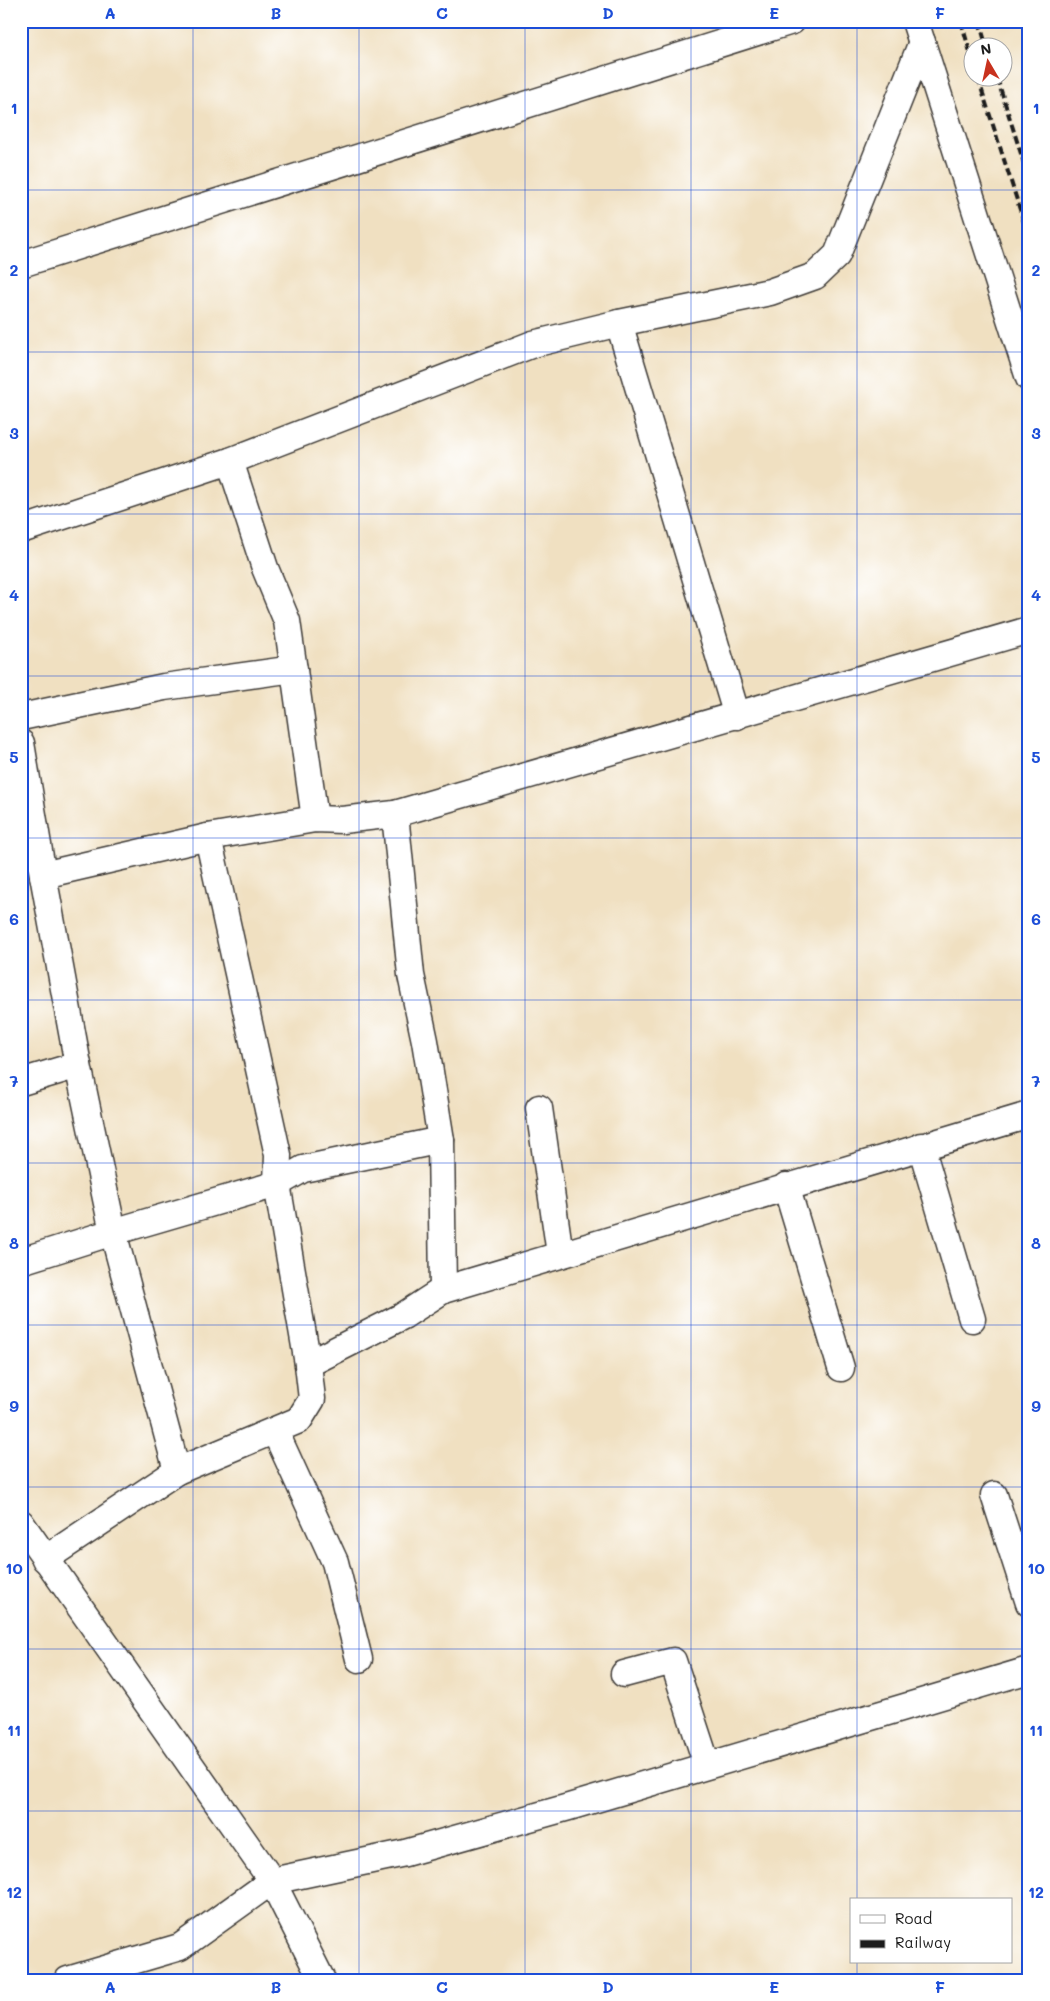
<svg xmlns="http://www.w3.org/2000/svg" width="1050" height="2001" font-family="Mali,sans-serif">
  <style>
    .lines { fill: none; stroke-linecap: round; stroke-linejoin: round }
    .minor-casing { stroke: #3c3935; stroke-width: 29 }
    .minor { stroke: #fff; stroke-width: 26 }
    .rail { stroke: #1c1c1c; stroke-width: 4; stroke-dasharray: 8 4; stroke-linecap: butt }
    .grid { fill: none; stroke: #1d4ed8; stroke-width: 1; stroke-opacity: 0.55 }
    .neatline { fill: none; stroke: #1d4ed8; stroke-width: 2 }
    .grid-label { font-size: 16px; text-anchor: middle; font-weight: bold; fill: #1d4ed8 }
  </style>
  <rect width="100%" height="100%" fill="#fff"/>
  <filter id="ink" filterUnits="userSpaceOnUse"><feTurbulence type="fractalNoise" baseFrequency=".02" numOctaves="2"/><feDisplacementMap in="SourceGraphic" scale="10" xChannelSelector="R" yChannelSelector="G"/><feConvolveMatrix kernelMatrix="1 2 1 2 8 2 1 2 1" color-interpolation-filters="sRGB"/></filter>
  <filter id="wash" filterUnits="userSpaceOnUse"><feTurbulence type="fractalNoise" baseFrequency=".0096" numOctaves="4" result="noise"/><feDisplacementMap in="SourceGraphic" scale="20" xChannelSelector="R" yChannelSelector="G"/><feGaussianBlur stdDeviation="1.12" result="paint"/><feColorMatrix in="noise" values="0 0 0 0 0 0 0 0 0 0 0 0 0 0 0 0 0 1.4 0 .05"/><feComposite in="paint" operator="in"/></filter>
  <g filter="url(#wash)">
    <rect width="100%" height="100%" fill="#f0e0c1"/>
  </g>
  <g filter="url(#ink)">
    <g class="lines">
      <defs>
        <g id="minor">
          <path d="M915,21l114,357"/>
          <path d="M21,264l771,-243"/>
          <path d="M619,323l118,393"/>
          <path d="M230,461l35,107 22,53 28,198"/>
          <path d="M21,530l209,-69 303,-117 86,-21 151,-31 45,-16 22,-21 85,-213"/>
          <path d="M21,717l143,-30 130,-18"/>
          <path d="M21,743l22,132 35,190 35,167 64,239"/>
          <path d="M395,814l16,161 14,66 16,99 2,150"/>
          <path d="M208,837l70,318 -1,29 31,180"/>
          <path d="M43,875l165,-38 107,-18 27,1 53,-6 634,-184"/>
          <path d="M21,1082l57,-17"/>
          <path d="M539,1108l21,146"/>
          <path d="M921,1146l51,173"/>
          <path d="M786,1186l55,182"/>
          <path d="M21,1261l92,-29 164,-48 26,-15 138,-29"/>
          <path d="M275,1431l60,131 24,97"/>
          <path d="M994,1495l35,108"/>
          <path d="M21,1523l251,358 50,99"/>
          <path d="M45,1559l132,-88 122,-51 13,-21 -4,-35 95,-48 40,-26 586,-175"/>
          <path d="M624,1674l49,-13 34,104"/>
          <path d="M68,1980l112,-33 92,-66 133,-28 164,-46 460,-137"/>
        </g>
      </defs>
      <!-- minor casing -->
      <use href="#minor" class="minor-casing"/>
      <!-- minor -->
      <use href="#minor" class="minor"/>
      <!-- rail -->
      <g class="rail">
        <path d="M961,21l11,38"/>
        <path d="M979,21l8,27"/>
        <path d="M978,78l51,160"/>
        <path d="M997,78l32,101"/>
      </g>
    </g>
  </g>
  <!-- grid -->
  <path class="grid" d="M193,21v1959M359,21v1959M525,21v1959M691,21v1959M857,21v1879M21,190h1008M21,352h1008M21,514h1008M21,676h1008M21,838h1008M21,1000h1008M21,1163h1008M21,1325h1008M21,1487h1008M21,1649h1008M21,1811h1008M857,1962v18"/>
  <!-- margin -->
  <rect width="1050" height="2001" fill="none" stroke="#fff" stroke-width="55"/>
  <!-- legend -->
  <rect x="850" y="1898" width="162" height="65" fill="#ffffff" stroke="#a4a4a4"/>
  <rect x="860" y="1915" width="25" height="8" fill="#ffffff" stroke="#a4a4a4"/>
  <text x="895" y="1924" font-size="15" fill="#1c1c1c">Road</text>
  <rect x="860" y="1940" width="25" height="8" fill="#1c1c1c" stroke="#a4a4a4"/>
  <text x="895" y="1948" font-size="15" fill="#1c1c1c">Railway</text>
  <!-- north arrow -->
  <g transform="translate(988 62) rotate(351)"><circle r="24" fill="#ffffff" stroke="#a4a4a4"/>
  <path d="M0-4L9 19L0 12L-9 19Z" fill="#c8321e"/>
  <text y="-8" font-size="14" font-weight="bold" text-anchor="middle" fill="#1c1c1c">N</text>
  </g>
  <rect x="28" y="28" width="994" height="1946" class="neatline"/>
  <g class="grid-label">
    <text x="110" y="19">A</text>
    <text x="276" y="19">B</text>
    <text x="442" y="19">C</text>
    <text x="608" y="19">D</text>
    <text x="774" y="19">E</text>
    <text x="940" y="19">F</text>
    <text x="14" y="114">1</text>
    <text x="1036" y="114">1</text>
    <text x="14" y="276">2</text>
    <text x="1036" y="276">2</text>
    <text x="14" y="439">3</text>
    <text x="1036" y="439">3</text>
    <text x="14" y="601">4</text>
    <text x="1036" y="601">4</text>
    <text x="14" y="763">5</text>
    <text x="1036" y="763">5</text>
    <text x="14" y="925">6</text>
    <text x="1036" y="925">6</text>
    <text x="14" y="1087">7</text>
    <text x="1036" y="1087">7</text>
    <text x="14" y="1249">8</text>
    <text x="1036" y="1249">8</text>
    <text x="14" y="1412">9</text>
    <text x="1036" y="1412">9</text>
    <text x="14" y="1574">10</text>
    <text x="1036" y="1574">10</text>
    <text x="14" y="1736">11</text>
    <text x="1036" y="1736">11</text>
    <text x="14" y="1898">12</text>
    <text x="1036" y="1898">12</text>
    <text x="110" y="1993">A</text>
    <text x="276" y="1993">B</text>
    <text x="442" y="1993">C</text>
    <text x="608" y="1993">D</text>
    <text x="774" y="1993">E</text>
    <text x="940" y="1993">F</text>
  </g>
</svg>
